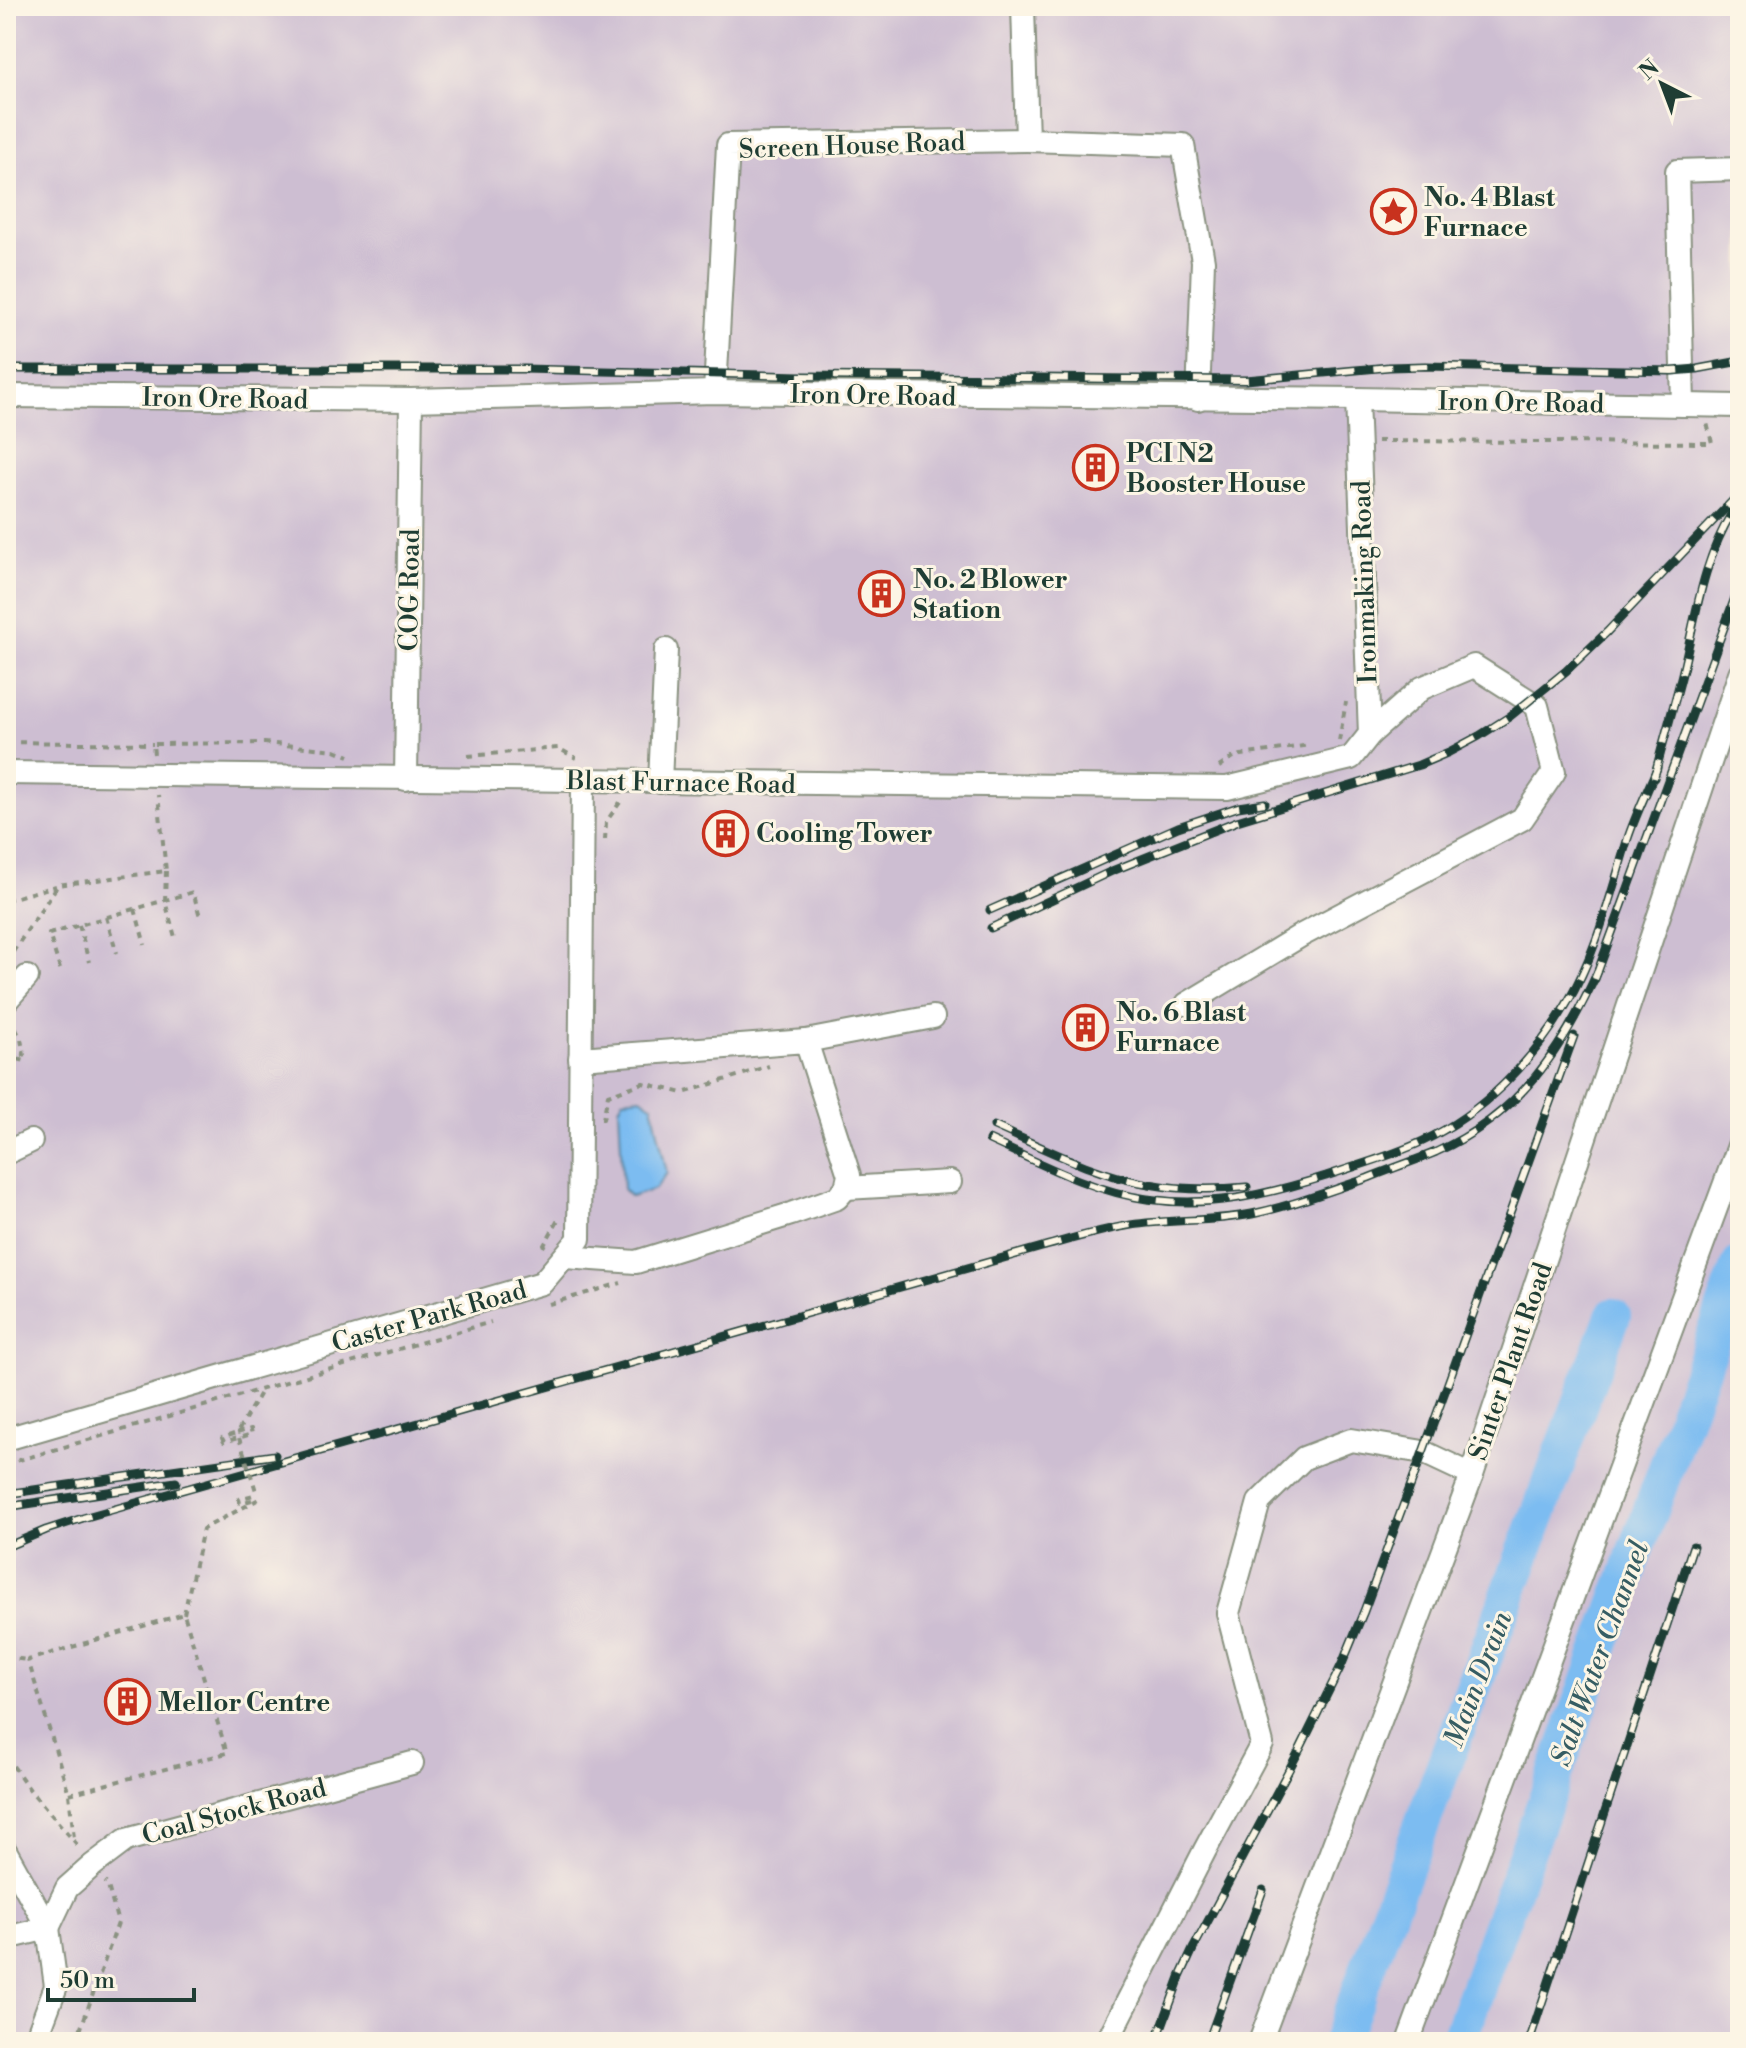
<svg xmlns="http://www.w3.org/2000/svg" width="1746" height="2048" font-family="'Libre Bodoni',serif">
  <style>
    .industrial { fill: #cdbed2 }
    .water { fill: #7cbcf1; stroke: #4e7c92; stroke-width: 2 }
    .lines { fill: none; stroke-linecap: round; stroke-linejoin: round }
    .river { stroke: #7cbcf1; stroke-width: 36 }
    .minor-casing { stroke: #8a9281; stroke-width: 26 }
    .path { stroke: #8a9281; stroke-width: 4; stroke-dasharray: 6 6; stroke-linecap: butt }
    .minor { stroke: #fff; stroke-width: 22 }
    .rail-casing { stroke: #1f3d34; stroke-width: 9 }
    .rail { stroke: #fcf5e5; stroke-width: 6; stroke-dasharray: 18; stroke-linecap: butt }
    .path-bridge { stroke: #8a9281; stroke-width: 4; stroke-dasharray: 6 6; stroke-linecap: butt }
    .labels { text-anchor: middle; stroke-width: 6; stroke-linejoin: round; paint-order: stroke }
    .street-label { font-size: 26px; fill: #1f3d34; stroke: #fcf5e5 }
    .poi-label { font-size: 26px; font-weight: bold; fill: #1f3d34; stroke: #fcf5e5; text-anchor: start }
    .water-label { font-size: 28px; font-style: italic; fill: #365d63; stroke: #fcf5e5 }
  </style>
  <rect width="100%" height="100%" fill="#fcf5e5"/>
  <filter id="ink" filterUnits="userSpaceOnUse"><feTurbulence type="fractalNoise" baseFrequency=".0125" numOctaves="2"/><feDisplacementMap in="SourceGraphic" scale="16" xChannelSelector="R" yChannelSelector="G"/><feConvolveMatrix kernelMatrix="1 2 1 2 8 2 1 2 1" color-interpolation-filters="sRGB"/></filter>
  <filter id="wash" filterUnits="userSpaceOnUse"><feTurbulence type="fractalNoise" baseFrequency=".006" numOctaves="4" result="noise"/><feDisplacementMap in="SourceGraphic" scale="32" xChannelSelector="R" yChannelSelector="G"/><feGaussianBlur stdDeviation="1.8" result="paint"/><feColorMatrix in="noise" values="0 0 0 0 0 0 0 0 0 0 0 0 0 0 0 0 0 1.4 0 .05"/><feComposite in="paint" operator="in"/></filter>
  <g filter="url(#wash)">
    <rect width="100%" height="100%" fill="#f5e8ce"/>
    <!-- industrial -->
    <rect class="industrial" x="6" y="6" width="1734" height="2036"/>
    <!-- water -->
    <path class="water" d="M641,1097l11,8 15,68 -12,16 -24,8 -8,-8 -4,-81 4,-9z"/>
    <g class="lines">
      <!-- river -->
      <g class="river">
        <path d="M1340,2042l273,-726"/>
        <path d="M1458,2042l282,-778"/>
      </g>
    </g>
  </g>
  <g filter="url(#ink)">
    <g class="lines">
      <defs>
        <g id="minor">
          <path d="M1027,140l156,5 20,116 -5,138"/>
          <path d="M715,392l13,-247 299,-5 -4,-134"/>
          <path d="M6,396l405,4 304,-8 642,7 383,7"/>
          <path d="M1683,405l-6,-234 63,-2"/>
          <path d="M6,773l1221,15 124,-30 19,-24 -13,-335"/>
          <path d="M406,779l5,-379"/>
          <path d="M660,782l6,-132"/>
          <path d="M6,1001l21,-24"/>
          <path d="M1187,1004l113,-68 222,-117 32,-47 -17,-66 -63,-40 -52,22 -52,46"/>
          <path d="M806,1041l127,-24"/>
          <path d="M6,1153l25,-12"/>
          <path d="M846,1188l104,-6"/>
          <path d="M565,1257l71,5 155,-48 46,-16 9,-10 3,-13 -43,-134 -226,17"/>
          <path d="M6,1439l536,-156 37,-44 4,-458"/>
          <path d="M6,1852l42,76 8,58 -21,56"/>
          <path d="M6,1938l42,-10 19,-40 26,-23 33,-25 286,-77"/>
          <path d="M1107,2042l98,-192 57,-106 -34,-131 31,-111 45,-44 47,-18 72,12 49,23"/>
          <path d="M1260,2042l212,-567 268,-802"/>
          <path d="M1408,2042l332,-899"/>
        </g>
      </defs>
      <!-- minor casing -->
      <use href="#minor" class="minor-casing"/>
      <!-- path -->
      <g class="path">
        <path d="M1377,441l335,2 -5,-20"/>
        <path d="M1339,741l7,-39"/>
        <path d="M7,742l146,2"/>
        <path d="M154,754l-1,-10 112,-1 70,7 14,6"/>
        <path d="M468,756l90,-8 18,10"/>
        <path d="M1219,767l16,-11 75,-11"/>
        <path d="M605,840l1,-18 15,-21"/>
        <path d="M166,871l-1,30 10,36"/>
        <path d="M6,900l50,-14"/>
        <path d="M135,909l10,36"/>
        <path d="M106,917l11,36"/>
        <path d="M79,925l10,37"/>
        <path d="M6,962l52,-77 108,-14 -8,-76"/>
        <path d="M60,969l-11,-35 144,-42 8,28"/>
        <path d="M6,1056l19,5 -4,-22 -11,-21"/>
        <path d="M601,1119h2l5,-24 35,-12 40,10 86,-27"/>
        <path d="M543,1247l15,-27"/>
        <path d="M549,1304l72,-21"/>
        <path d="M237,1433l14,-4 1,5 -28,8 -2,-4 15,-5 24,-42"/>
        <path d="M6,1464l485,-142"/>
        <path d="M252,1500l-12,3 -1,-4 18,-5"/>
        <path d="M184,1614l19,-85 56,-30"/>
        <path d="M6,1660l5,-2 17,2"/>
        <path d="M6,1756l24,34 51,59"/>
        <path d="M69,1794l158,-41 -43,-139 -156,46 41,134 5,44"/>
        <path d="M76,2042l42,-119 -10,-37 -3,-4"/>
      </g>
      <!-- minor -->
      <use href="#minor" class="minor"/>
      <defs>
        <g id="rail">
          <path d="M6,369h518l277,7 445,4 143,-13 36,-1 247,5 25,-2 43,-8"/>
          <path d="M1654,778c9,-36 20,-72 29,-108 13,-55 20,-110 50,-159"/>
          <path d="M990,910l188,-83 60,-20 27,-4"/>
          <path d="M991,928l121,-57 125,-50 182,-56 30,-13 30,-16 30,-19 57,-46 41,-39 133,-139"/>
          <path d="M1595,979l145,-395"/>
          <path d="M994,1126c50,22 100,49 155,58 32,6 65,6 98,3"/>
          <path d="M989,1140c51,23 102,51 158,59 63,9 119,-4 179,-23 32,-11 66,-20 97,-35 60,-28 109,-79 143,-136 30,-50 44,-109 61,-164 8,-25 20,-49 30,-73"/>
          <path d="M6,1494l269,-39"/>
          <path d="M6,1507l170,-25"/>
          <path d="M6,1547l40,-17 37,-12 959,-271c29,-8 58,-17 89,-22 40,-6 81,-3 121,-11 39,-8 78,-23 116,-36 22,-9 46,-17 68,-26 84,-38 125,-100 162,-181"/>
          <path d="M1156,2042l24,-65 14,-30 106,-198 42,-85 22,-53 59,-159 151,-416"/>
          <path d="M1208,2042l55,-152"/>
          <path d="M1529,2042l164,-496"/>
        </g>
      </defs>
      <!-- rail casing -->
      <use href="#rail" class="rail-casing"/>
      <!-- rail -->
      <use href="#rail" class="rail"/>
      <!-- path-bridge -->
      <path class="path-bridge" d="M239,1438l18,56"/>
    </g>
  </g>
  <!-- icons -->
  <defs>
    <symbol id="sight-ring" viewBox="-11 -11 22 22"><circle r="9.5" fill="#fcf5e5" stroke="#c8321e" stroke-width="1.5"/><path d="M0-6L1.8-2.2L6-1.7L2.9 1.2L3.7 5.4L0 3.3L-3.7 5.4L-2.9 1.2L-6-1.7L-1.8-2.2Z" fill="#c8321e"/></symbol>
    <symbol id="building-ring" viewBox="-11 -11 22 22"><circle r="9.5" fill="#fcf5e5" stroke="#c8321e" stroke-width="1.5"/><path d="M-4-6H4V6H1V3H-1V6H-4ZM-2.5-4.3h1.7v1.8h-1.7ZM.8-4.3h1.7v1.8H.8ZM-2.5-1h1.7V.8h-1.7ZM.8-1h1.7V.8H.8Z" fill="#c8321e"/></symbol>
  </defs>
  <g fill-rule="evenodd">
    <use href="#sight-ring" x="1368" y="186" width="51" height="51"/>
    <use href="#building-ring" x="1070" y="442" width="51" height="51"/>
    <use href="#building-ring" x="856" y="568" width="51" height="51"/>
    <use href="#building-ring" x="700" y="808" width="51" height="51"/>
    <use href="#building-ring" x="1060" y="1002" width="51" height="51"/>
    <use href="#building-ring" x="102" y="1676" width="51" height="51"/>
  </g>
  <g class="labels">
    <!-- street labels -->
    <g class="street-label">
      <text transform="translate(852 145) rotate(-2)" y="9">Screen House Road</text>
      <text transform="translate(873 395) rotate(1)" y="9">Iron Ore Road</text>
      <text transform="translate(225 398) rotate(1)" y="9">Iron Ore Road</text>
      <text transform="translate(1521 402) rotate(1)" y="9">Iron Ore Road</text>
      <text transform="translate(1364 582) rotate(-92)" y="9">Ironmaking Road</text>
      <text transform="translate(409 590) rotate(-89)" y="9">COG Road</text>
      <text transform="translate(681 782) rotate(1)" y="9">Blast Furnace Road</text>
      <text transform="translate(429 1316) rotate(-16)" y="9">Caster Park Road</text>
      <text transform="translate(1510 1361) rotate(-71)" y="9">Sinter Plant Road</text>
      <text transform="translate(234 1811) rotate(-15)" y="9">Coal Stock Road</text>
    </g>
    <!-- poi labels -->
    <g class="poi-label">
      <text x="1424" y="206">No. 4 Blast<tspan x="1424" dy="30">Furnace</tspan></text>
      <text x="1126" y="462">PCI N2<tspan x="1126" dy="30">Booster House</tspan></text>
      <text x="913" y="588">No. 2 Blower<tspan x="913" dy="30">Station</tspan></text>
      <text x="756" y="842">Cooling Tower</text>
      <text x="1116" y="1021">No. 6 Blast<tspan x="1116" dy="30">Furnace</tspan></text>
      <text x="158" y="1711">Mellor Centre</text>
    </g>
    <!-- water labels -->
    <g class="water-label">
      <text transform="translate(1599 1653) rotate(-70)" y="10">Salt Water Channel</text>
      <text transform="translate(1477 1679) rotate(-69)" y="10">Main Drain</text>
    </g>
  </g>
  <!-- margin -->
  <rect width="1746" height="2048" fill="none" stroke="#fcf5e5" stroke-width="32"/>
  <!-- north arrow -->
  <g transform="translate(1662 84) rotate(318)" stroke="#fcf5e5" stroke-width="6" paint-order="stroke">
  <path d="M0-6L14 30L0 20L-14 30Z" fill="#1f3d34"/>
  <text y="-12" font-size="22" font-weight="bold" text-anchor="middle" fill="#1f3d34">N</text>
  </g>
  <!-- scale -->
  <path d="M48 1988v12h146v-12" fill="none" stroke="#1f3d34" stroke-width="4"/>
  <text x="60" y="1988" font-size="24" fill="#1f3d34" stroke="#fcf5e5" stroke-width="6" paint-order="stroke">50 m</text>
</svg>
